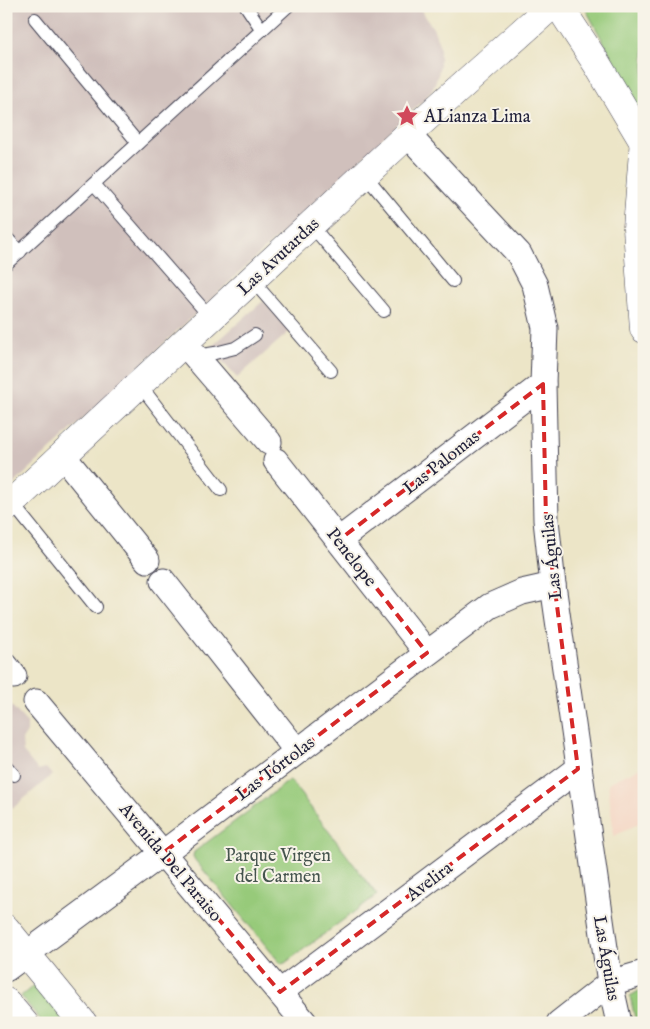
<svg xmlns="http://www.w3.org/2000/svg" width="650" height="1029" font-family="'IM FELL English',serif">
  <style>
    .built { fill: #f4d3c0 }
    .industrial { fill: #d0c0bc }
    .green { fill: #97ca7a; stroke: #5c765a }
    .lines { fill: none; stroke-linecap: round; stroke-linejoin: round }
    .lane-casing { stroke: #403f50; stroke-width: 14 }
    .street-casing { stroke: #403f50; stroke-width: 27 }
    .secondary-casing { stroke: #403f50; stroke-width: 29 }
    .lane { stroke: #fff; stroke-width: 12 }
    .street { stroke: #fff; stroke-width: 25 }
    .secondary { stroke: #fff; stroke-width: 28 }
    .marked { fill: none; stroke: #d62828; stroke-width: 4; stroke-dasharray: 10 6; stroke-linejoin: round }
    .labels { text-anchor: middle; stroke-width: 4; stroke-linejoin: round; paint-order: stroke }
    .poi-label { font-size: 18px; fill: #22223b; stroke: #f7f3e8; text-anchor: start }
    .street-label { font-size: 18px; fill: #22223b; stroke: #f7f3e8 }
    .park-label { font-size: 18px; fill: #45544e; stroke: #f7f3e8 }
  </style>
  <rect width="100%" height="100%" fill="#f7f3e8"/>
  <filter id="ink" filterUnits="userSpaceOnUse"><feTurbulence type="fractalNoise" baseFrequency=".02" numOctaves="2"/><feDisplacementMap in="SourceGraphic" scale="10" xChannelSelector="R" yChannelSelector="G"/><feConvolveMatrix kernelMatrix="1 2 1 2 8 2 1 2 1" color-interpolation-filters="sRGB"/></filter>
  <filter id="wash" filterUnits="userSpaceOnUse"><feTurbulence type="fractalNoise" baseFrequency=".0096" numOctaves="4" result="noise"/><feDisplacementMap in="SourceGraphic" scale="20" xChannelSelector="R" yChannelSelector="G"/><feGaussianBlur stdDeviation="1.12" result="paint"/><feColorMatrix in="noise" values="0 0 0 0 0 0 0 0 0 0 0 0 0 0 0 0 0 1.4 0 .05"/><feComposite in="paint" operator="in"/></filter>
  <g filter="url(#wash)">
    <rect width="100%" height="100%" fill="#ece5c7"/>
    <!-- built -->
    <path class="built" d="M644,766v55l-30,15 -6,-53z"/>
    <!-- industrial -->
    <g class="industrial">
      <path d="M6,6h413l15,24 6,17v18l-2,10 -5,13 -8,11 -419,392z"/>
      <path d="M263,301l27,30 -53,47 -27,-30z"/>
      <path d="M9,703l18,20v9l-5,8 1,12 15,18 8,-2 6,7 -39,33 -7,-8v-94z"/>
    </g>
    <!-- green -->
    <g class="green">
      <path d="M584,6h60v98l-3,8z"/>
      <path d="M290,780l87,115 -92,68 -4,1 -86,-104 -2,-4 1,-4z"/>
      <path d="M37,983l32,40h-26l-22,-27z"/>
      <path d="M642,989l2,10v24h-8l-6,-27z"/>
    </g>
  </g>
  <g filter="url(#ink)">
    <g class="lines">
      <defs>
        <g id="lane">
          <path d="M246,6l16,24"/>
          <path d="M35,19l103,124"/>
          <path d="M365,175l88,106"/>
          <path d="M94,184l117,134"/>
          <path d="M311,225l73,86"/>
          <path d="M6,237l14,15"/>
          <path d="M6,264l282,-258"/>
          <path d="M252,280l79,91"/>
          <path d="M195,356l20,-3 20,-5 20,-13"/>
          <path d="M140,385l81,105"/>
          <path d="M12,503l84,104"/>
          <path d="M6,766l8,9"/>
        </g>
        <g id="street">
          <path d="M408,135l111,119 16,31 10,43 -2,56 3,136 7,65 57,398 9,40"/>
          <path d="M184,343l85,99"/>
          <path d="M63,456l84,104"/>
          <path d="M276,461l151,192"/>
          <path d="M339,540l204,-156"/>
          <path d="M163,581l134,170"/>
          <path d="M6,666l8,10"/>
          <path d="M36,702l269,321"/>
          <path d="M6,969l157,-116 327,-247 32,-14 31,-7"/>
          <path d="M280,992l298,-223"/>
          <path d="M559,1023l51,-40 34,-10"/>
        </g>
        <g id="secondary">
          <path d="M559,6l38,58 46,77"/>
          <path d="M644,139l-7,89 7,101"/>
          <path d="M6,508l410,-381 135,-121"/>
          <path d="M6,929l77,94"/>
          <path d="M6,1002l18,21"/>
        </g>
      </defs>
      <!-- lane casing -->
      <use href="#lane" class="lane-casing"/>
      <!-- street casing -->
      <use href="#street" class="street-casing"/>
      <!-- secondary casing -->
      <use href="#secondary" class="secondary-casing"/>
      <!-- lane -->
      <use href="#lane" class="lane"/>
      <!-- street -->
      <use href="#street" class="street"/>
      <!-- secondary -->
      <use href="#secondary" class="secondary"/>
    </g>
  </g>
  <!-- marked area -->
  <path class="marked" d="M543,384l3,136 32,249 -298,223 -117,-139 264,-200 -88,-113z"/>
  <!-- icons -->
  <defs>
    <symbol id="sight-bare" viewBox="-9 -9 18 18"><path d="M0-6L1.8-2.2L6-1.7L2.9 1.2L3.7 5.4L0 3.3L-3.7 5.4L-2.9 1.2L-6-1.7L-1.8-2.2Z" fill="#d1495b" stroke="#f7f3e8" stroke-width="2.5" paint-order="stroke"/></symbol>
  </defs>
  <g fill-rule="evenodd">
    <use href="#sight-bare" x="391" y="100" width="32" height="32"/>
  </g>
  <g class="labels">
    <!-- poi labels -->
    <g class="poi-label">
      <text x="424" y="122">ALianza Lima</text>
    </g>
    <!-- street labels -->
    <g class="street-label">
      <text transform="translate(278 256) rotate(-43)" y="6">Las Avutardas</text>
      <text transform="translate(441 462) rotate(-38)" y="6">Las Palomas</text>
      <text transform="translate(352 557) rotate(52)" y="6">Penelope</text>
      <text transform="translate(551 557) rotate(-96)" y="6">Las Águilas</text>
      <text transform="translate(275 768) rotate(-37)" y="6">Las Tórtolas</text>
      <text transform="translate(171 862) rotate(50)" y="6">Avenida Del Paraiso</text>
      <text transform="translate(429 881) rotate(-37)" y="6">Avelira</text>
      <text transform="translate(607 958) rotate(80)" y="6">Las Águilas</text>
    </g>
    <!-- park labels -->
    <g class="park-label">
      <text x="278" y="861">Parque Virgen<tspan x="278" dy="21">del Carmen</tspan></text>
    </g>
  </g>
  <!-- margin -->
  <rect width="650" height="1029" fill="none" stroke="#f7f3e8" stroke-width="25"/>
</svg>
